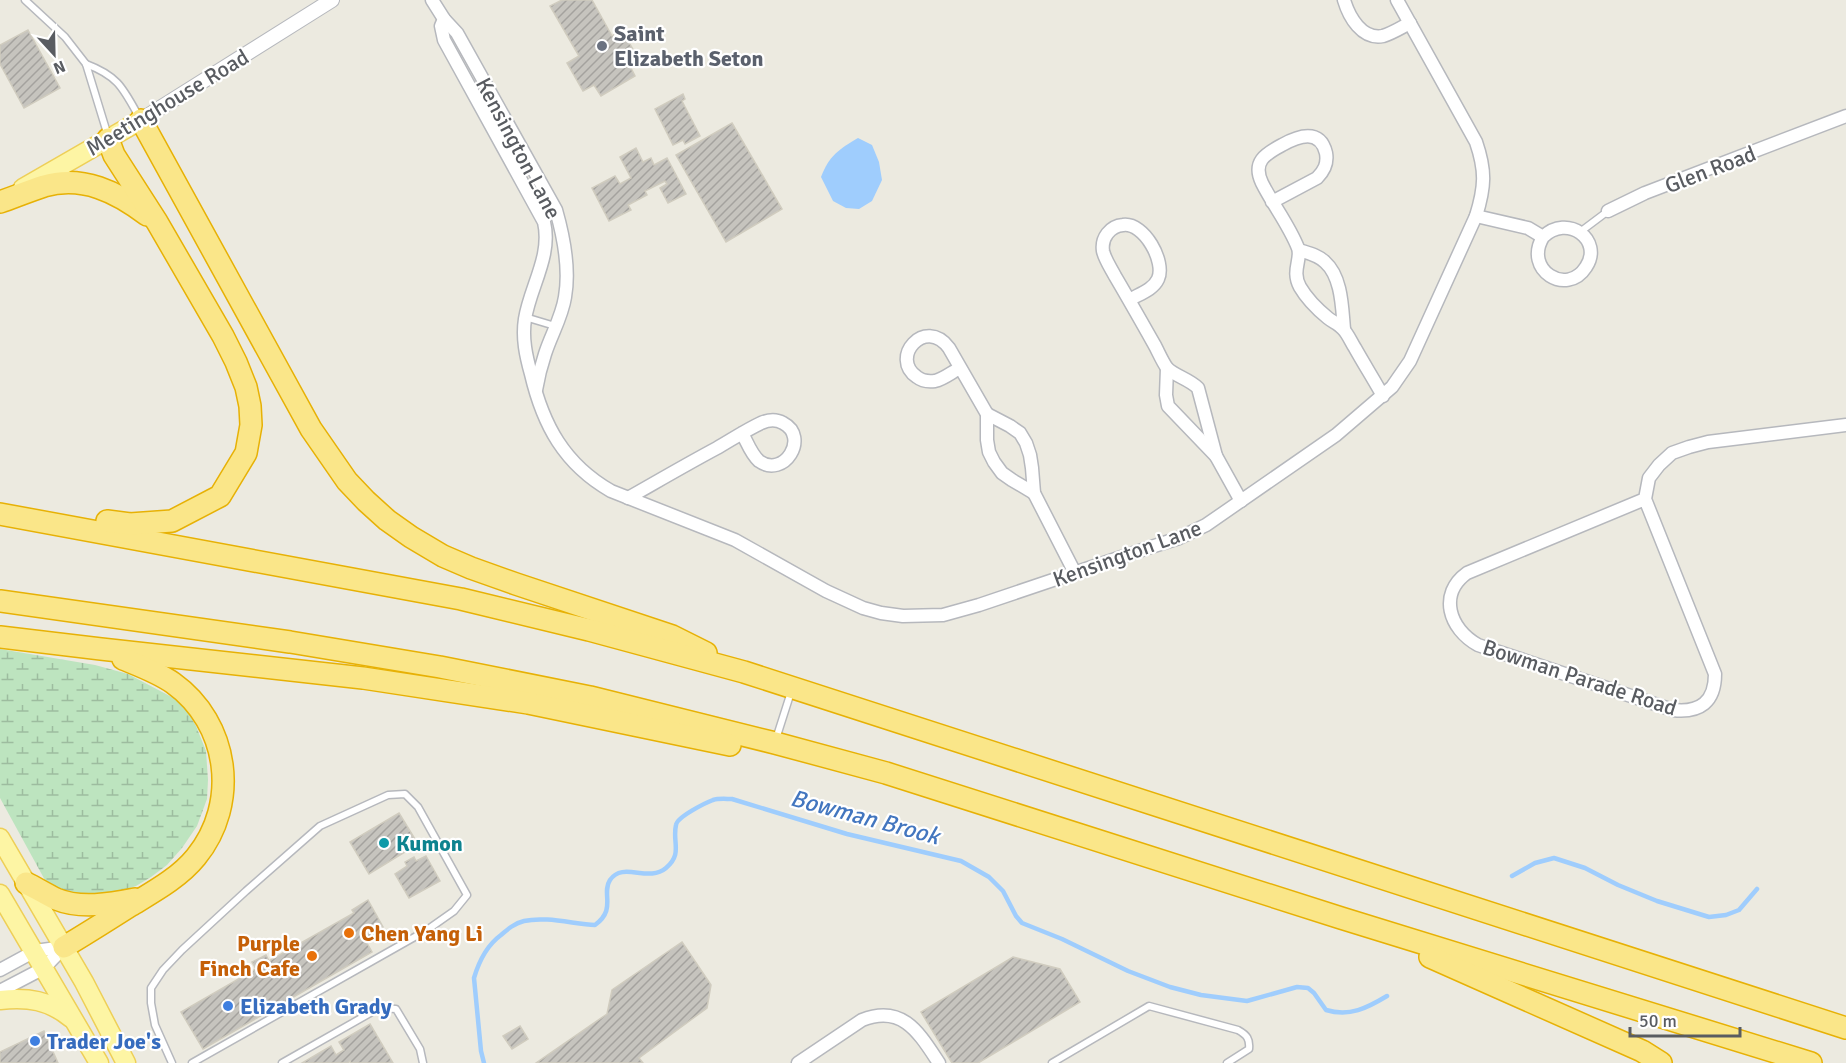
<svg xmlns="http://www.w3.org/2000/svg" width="1846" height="1063" font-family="Signika,sans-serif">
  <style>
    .wetland { fill: url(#wetland-marsh) }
    .water { fill: #9fcdfd }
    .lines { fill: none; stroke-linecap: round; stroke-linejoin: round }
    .stream { stroke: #9fcdfd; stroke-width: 4.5 }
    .building { fill: url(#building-hatch); stroke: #d0ccbf; stroke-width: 1.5 }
    .service-casing { stroke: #b6b8bd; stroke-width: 9 }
    .minor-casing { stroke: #b6b8bd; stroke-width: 15 }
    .tertiary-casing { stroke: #b6b8bd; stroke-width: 16 }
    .primary-casing { stroke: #eecf57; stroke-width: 21 }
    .motorway-casing { stroke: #e7b105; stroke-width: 24 }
    .service { stroke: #fff; stroke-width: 6 }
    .minor { stroke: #fff; stroke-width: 12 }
    .tertiary { stroke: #fff; stroke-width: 14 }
    .primary { stroke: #fdf5a4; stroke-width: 18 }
    .motorway { stroke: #fae689; stroke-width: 21 }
    .worship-dot { fill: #6b7280; stroke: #fff; stroke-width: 2 }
    .culture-dot { fill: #0f9aa8; stroke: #fff; stroke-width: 2 }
    .food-dot { fill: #e8710a; stroke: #fff; stroke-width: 2 }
    .shop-dot { fill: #3f7fe0; stroke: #fff; stroke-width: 2 }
    .labels { text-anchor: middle; stroke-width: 4.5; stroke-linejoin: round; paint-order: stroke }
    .worship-label { font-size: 22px; font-weight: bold; fill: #5b616d; stroke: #fff; text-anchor: start }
    .street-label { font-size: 22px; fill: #595c61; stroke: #fff }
    .culture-label { font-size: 22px; font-weight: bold; fill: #0d838f; stroke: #fff; text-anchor: start }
    .food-label { font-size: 22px; font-weight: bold; fill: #c56008; stroke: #fff; text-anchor: start }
    .shop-label { font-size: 22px; font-weight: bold; fill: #366cbe; stroke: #fff; text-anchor: start }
    .water-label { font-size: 24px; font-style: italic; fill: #4376bf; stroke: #fff }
  </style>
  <defs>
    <pattern id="wetland-marsh" width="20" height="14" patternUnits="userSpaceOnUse" patternTransform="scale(1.5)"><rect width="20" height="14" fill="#bde4bf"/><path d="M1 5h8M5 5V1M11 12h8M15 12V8" fill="none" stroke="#9dbc9f"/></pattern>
    <pattern id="building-hatch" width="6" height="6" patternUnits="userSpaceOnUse" patternTransform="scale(1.5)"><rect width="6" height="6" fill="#c6c4be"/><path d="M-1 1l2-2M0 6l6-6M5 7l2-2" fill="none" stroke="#a4a29e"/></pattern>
  </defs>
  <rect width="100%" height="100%" fill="#eceae0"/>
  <!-- wetland -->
  <path class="wetland" d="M0,649l95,16 33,9 55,29 13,23 10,25 2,29 -1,19 -10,27 -15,22 -15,17 -16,12 -15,9 -29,10h-35l-26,-14 -46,-84z"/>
  <!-- water -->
  <path class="water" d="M858,138l14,7 7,17 3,18 -10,21 -13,8 -13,-1 -13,-7 -12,-24c8,-21 18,-28 37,-39z"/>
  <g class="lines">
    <!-- stream -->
    <g class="stream">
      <path d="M1512,876l23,-13 19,-5 31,10 33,17 39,16 52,16 17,-2 13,-5 18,-21"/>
      <path d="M484,1063l-3,-12 -7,-73c5,-17 12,-32 27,-43 7,-6 14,-12 23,-14 21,-5 50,3 71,4 22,-16 6,-31 15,-45 13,-19 38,3 56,-12 17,-14 6,-26 10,-43 1,-8 29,-22 37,-25 6,-2 13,-1 19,-1l115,35 114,27 28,16 14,14 13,25 6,7 40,16 66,32 42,16 31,8 46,6 50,-14 11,1 6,5 12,17c24,7 41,-2 61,-14"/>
    </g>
  </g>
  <!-- building -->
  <g class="building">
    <path d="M562,0h30l20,36 10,-6 17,30 -9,6 5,10 -34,20 -7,-11 -11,6 -16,-28 12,-7 -29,-50z"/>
    <path d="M28,30l32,58 -36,20 -24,-44v-19z"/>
    <path d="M683,94l2,5 -3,2 18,35 -15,8 -2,-4 -10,5 -18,-36z"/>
    <path d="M732,123l50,86 -56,33 -50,-87z"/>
    <path d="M636,148l7,14 8,-4 3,7 13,-7 19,36 -18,9 -8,-15 7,-4 -2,-3 -20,10 2,4 -19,10 3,5 -22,11 -17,-33 23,-12 5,8 11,-6 -11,-21z"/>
    <path d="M399,813l19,31 -49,30 -19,-32z"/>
    <path d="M426,856l14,25 -31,17 -14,-24 12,-8 -2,-4 9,-5 2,4z"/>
    <path d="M368,900l15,27 -9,5 3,5 -10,6 5,9 -169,97 -22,-37 75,-43 -4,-7 14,-7 3,6 85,-48 -2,-3z"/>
    <path d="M682,942l29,43 -4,23 -68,50 4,5h-107l71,-49 5,-24z"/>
    <path d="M1013,957l47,12 20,33 -102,61h-26l-31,-51z"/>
    <path d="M370,1024l23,39h-42l-1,-2 -2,2h-46l29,-17 5,9 8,-5 -5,-8z"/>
    <path d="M520,1026l8,13 -16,10 -9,-13z"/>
    <path d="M44,1031l14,32h-58v-11z"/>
  </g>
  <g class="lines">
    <defs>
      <g id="service">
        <path d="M25,0l40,37 21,27 22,72"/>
        <path d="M86,64c32,12 37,24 53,53"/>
        <path d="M1580,232l28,-21"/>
        <path d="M525,317l30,9"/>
        <path d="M776,739l15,-47"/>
        <path d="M172,1063l-17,-38 -4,-22v-15l12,-18 19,-20 64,-59 74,-65 68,-31 17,-1 13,13 49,88 -13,16 -27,19 -235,133"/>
        <path d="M282,1063l97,-55 17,1 24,40 3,14"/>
        <path d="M1052,1063l97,-57 89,24c9,5 12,9 11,19l-22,14"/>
      </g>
      <g id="minor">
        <path d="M432,0l12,19 13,14 99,177c8,28 14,59 9,87 -3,20 -14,38 -20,57 -4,12 -7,24 -9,36"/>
        <path d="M1344,0c5,17 18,40 39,36 10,-3 19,-9 27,-13"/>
        <path d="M444,19l-3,7 3,14 100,182c8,34 -14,65 -19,97 -3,19 1,37 6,55 12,51 33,90 80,117l124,49 91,51 37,17 18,5 22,3 40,-1 36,-10 169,-57 31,-10 27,-13 130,-90 56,-48 18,-26 66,-145c9,-29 10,-45 0,-74l-79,-142"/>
        <path d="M1272,202l45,-24c7,-7 11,-14 9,-25 -6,-25 -28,-17 -44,-8 -17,9 -30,17 -20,38 11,22 27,42 36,65 4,11 -7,23 2,39 7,12 17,22 28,31 5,4 11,6 15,11 5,5 8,13 12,19 9,16 19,32 28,48"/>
        <path d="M1608,211l37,-18 201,-77"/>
        <path d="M1476,216l52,12 15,9c-20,33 24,60 43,30 18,-27 -19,-54 -43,-30"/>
        <path d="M1299,250c9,3 19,5 26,12 17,15 17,46 19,67"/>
        <path d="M1129,300c10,-6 24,-10 29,-21 8,-17 -14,-57 -35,-54 -13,1 -22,13 -20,26 2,9 8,17 12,25 13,22 26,45 39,68 4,7 8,17 13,24 8,8 22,11 31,20l18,68"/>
        <path d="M960,368c-8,4 -16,11 -25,13 -7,1 -13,0 -18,-4 -28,-19 8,-61 32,-29l38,66v26l2,12 5,10 8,11 10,7 22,13"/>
        <path d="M1167,368l-1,27 2,11 48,50 25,45"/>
        <path d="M987,414l23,12 10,7 6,10 4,12 2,13 2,25 41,80"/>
        <path d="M628,498c30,-17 59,-34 89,-50 14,-8 29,-18 44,-25 7,-3 15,-4 22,0 27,14 1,56 -24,38 -8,-7 -12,-19 -17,-28"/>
        <path d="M1645,499l-178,74c-29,21 -18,56 11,72l195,65c27,3 42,-8 42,-36l-70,-175 4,-21 10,-13 13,-12 17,-6 19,-5 138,-17"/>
        <path d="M0,970l35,-19 29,-4"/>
        <path d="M0,991l44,-23 20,-21"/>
        <path d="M798,1063l64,-43c41,-16 57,13 77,43"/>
      </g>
      <path id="tertiary" d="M141,120l191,-120"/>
      <g id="primary">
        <path d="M23,188l118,-68"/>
        <path d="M0,838l84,144 42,81"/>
        <path d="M0,894l99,169"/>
        <path d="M0,1000c28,-3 49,0 71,18"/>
      </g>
      <g id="motorway">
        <path d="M141,120l170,309 36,52 19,20 21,19 24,17 32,19 28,12 45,16 156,52 34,17"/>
        <path d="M0,202c14,-5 29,-11 44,-16 39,-11 73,6 103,29"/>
        <path d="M0,514l461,85 128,31 155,42 1102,356"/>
        <path d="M107,521l23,3 42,-3 48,-25 26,-43 5,-28 -1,-19 -4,-19 -10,-25 -13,-26 -66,-114 -43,-67 -6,-16"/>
        <path d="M0,601l290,41 150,25 150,30 185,46 111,30 455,145 470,145"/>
        <path d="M0,637l101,12 262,29 165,25 202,42"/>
        <path d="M26,883c10,5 20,11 30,16 24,10 54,5 79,0"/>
        <path d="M64,947c22,-13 44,-27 66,-41 23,-14 49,-28 66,-49 44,-54 33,-134 -23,-174 -16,-11 -33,-17 -50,-24"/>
        <path d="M1430,957l212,94 19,12"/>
      </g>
    </defs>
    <!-- service casing -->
    <use href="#service" class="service-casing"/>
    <!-- minor casing -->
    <use href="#minor" class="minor-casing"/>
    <!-- tertiary casing -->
    <use href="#tertiary" class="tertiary-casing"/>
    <!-- primary casing -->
    <use href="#primary" class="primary-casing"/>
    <!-- motorway casing -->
    <use href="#motorway" class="motorway-casing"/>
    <!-- service -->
    <use href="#service" class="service"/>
    <!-- minor -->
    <use href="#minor" class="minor"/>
    <!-- tertiary -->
    <use href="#tertiary" class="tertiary"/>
    <!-- primary -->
    <use href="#primary" class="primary"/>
    <!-- motorway -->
    <use href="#motorway" class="motorway"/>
  </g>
  <!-- markers -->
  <circle class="worship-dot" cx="602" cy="46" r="6"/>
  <circle class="culture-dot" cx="384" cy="843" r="6"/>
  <g class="food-dot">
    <circle cx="349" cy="933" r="6"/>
    <circle cx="312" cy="956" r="6"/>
  </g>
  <g class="shop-dot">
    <circle cx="228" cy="1006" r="6"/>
    <circle cx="35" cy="1041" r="6"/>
  </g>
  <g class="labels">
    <!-- worship labels -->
    <g class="worship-label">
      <text x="614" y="41">Saint<tspan x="614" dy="25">Elizabeth Seton</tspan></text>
    </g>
    <!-- street labels -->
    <g class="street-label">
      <text transform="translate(167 102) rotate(-31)" y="8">Meetinghouse Road</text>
      <text transform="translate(519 148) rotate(62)" y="8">Kensington Lane</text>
      <text transform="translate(1710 169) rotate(-21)" y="8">Glen Road</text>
      <text transform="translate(1127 553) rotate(-20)" y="8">Kensington Lane</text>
      <text transform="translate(1580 677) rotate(18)" y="8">Bowman Parade Road</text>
    </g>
    <!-- culture labels -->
    <g class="culture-label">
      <text x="396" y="851">Kumon</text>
    </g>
    <!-- food labels -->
    <g class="food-label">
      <text x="361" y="941">Chen Yang Li</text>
      <text x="300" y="951" text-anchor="end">Purple<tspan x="300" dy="25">Finch Cafe</tspan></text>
    </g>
    <!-- shop labels -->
    <g class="shop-label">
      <text x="240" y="1014">Elizabeth Grady</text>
      <text x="47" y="1049">Trader Joe's</text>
    </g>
    <!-- water labels -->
    <g class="water-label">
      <text transform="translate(865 817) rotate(15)" y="8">Bowman Brook</text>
    </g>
  </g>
  <!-- north arrow -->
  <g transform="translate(54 54) rotate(158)" stroke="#ffffff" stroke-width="4.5" paint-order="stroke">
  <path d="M0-4.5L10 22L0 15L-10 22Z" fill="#595c61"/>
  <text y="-9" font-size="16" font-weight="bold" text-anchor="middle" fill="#595c61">N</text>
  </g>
  <!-- scale -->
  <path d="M1630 1027v9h110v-9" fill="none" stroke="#595c61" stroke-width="3"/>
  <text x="1639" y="1027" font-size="18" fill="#595c61" stroke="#ffffff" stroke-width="4.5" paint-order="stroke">50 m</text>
</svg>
